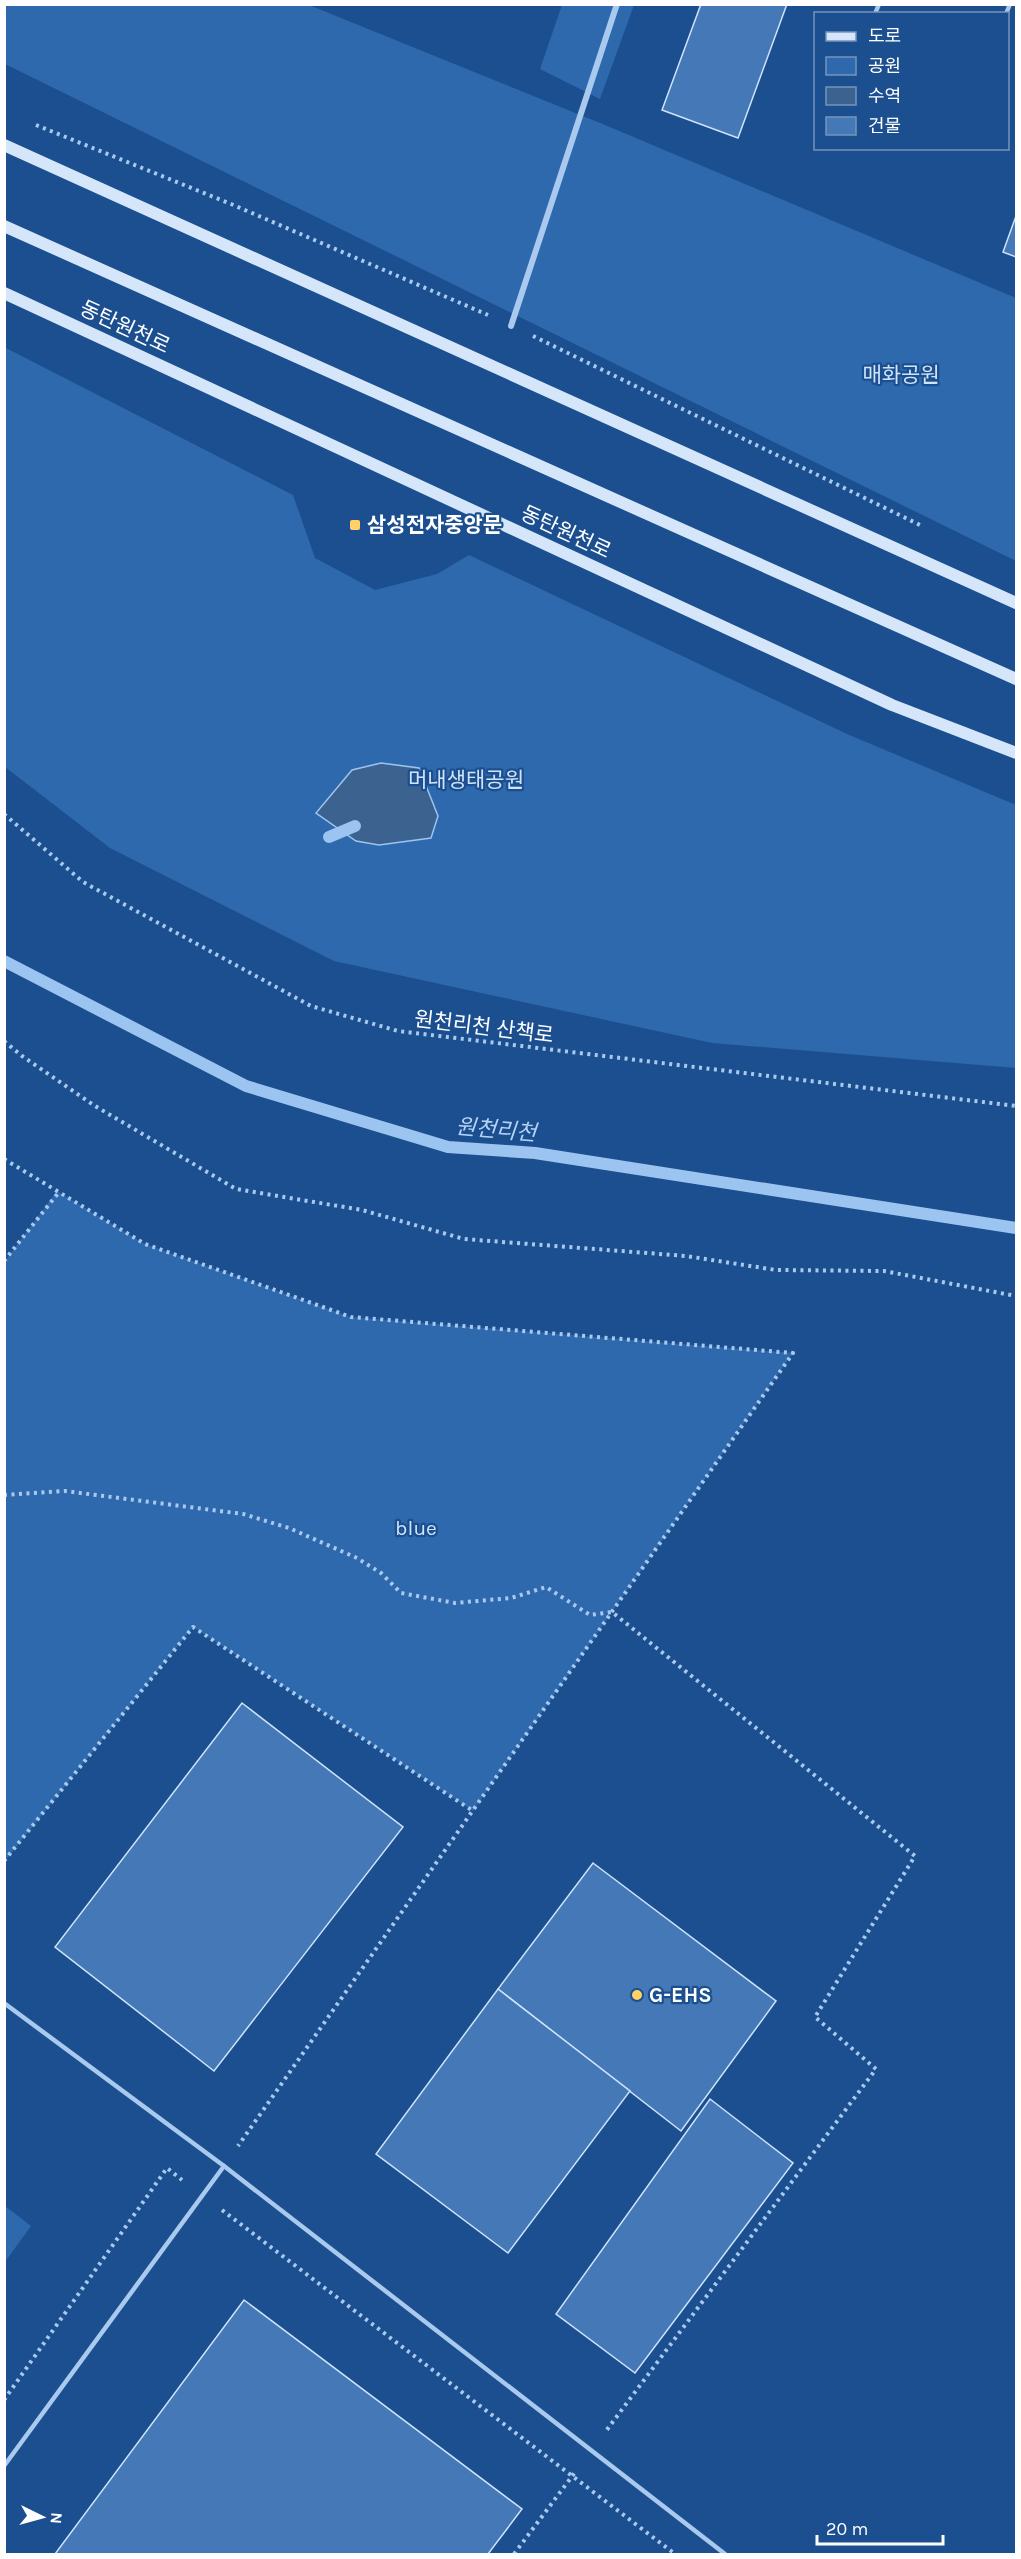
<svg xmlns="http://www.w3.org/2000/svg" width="1021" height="2559" font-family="Karla,'Noto Sans KR',sans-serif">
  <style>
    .green { fill: #2e69ad }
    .water { fill: #3c6290; stroke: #9cc4f0; stroke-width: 1.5 }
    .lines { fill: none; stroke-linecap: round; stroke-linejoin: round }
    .stream { stroke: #9cc4f0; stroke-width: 12 }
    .building { fill: #4478b7; stroke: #cfe3fa; stroke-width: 1.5 }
    .path { stroke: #a9c9ee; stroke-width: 4; stroke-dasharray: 3 4.5; stroke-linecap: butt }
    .lane { stroke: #a9c9ee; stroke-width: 4.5 }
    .street { stroke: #a9c9ee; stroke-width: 6 }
    .secondary { stroke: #d6e6fa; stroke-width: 12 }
    .poi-dot { fill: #ffd166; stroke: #1b4f8f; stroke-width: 2 }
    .labels { text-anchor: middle; stroke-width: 4.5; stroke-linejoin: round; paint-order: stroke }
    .street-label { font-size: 21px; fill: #fff; stroke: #1b4f8f }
    .park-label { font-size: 21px; fill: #cfe3fa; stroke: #1b4f8f }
    .poi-label { font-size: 21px; font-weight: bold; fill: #fff; stroke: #1b4f8f; text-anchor: start }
    .water-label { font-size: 22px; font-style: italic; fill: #b5d3f5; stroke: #1b4f8f }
  </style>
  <rect width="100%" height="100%" fill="#1b4f8f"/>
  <!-- green -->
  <g class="green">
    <path d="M4,5h305l296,120 411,173v263l-1011,-497z"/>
    <path d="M562,5h72l-34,94 -60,-30z"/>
    <path d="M4,347l289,148 22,63 60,32 62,-16 32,-19 378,179 169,71v263l-304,-25 -378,-82 -224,-113 -105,-81z"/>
    <path d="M57,1191l88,53 206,73 442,36 -320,458 -280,-184 -188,234v-600z"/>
    <path d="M5,2206l26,20 -26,36z"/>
  </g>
  <!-- water -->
  <path class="water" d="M381,763l38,5 19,48 -7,22 -52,7 -23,-4 -40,-28 36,-43z"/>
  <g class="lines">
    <!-- stream -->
    <g class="stream">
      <path d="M329,837l26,-11"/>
      <path d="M4,961l242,125 202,61 87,6 481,75"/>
    </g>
  </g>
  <!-- building -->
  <g class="building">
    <path d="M701,4h86l-49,134 -76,-28z"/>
    <path d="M1016,216v41l-13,-5z"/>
    <path d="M242,1703l161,124 -189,244 -159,-124z"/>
    <path d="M593,1863l183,138 -95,130 -183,-142z"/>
    <path d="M498,1989l132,102 -122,162 -132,-99z"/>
    <path d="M710,2099l83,64 -158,210 -79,-59z"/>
    <path d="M244,2300l278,209 -34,45h-433z"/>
  </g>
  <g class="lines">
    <!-- path -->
    <g class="path">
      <path d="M36,125l195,79 257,111"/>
      <path d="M533,336l389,190"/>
      <path d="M4,814l79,68 228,124 87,25 618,75"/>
      <path d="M4,1041l18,15 73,50 141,83 126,21 102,29 222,17 90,14 108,1 132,25"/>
      <path d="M4,1159l141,85 206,73 442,36 -555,793"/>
      <path d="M4,1261l55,-69"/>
      <path d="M4,1495l61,-4 178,23 46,14 68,30 24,15 20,20 54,10 56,-5 35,-11 44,28 22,-3 303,244 -100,161 61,52 -270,362"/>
      <path d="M4,1861l189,-234 280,184"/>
      <path d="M222,2210l453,344"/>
      <path d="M4,2400l163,-232 15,12"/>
      <path d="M514,2554l62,-83"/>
    </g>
    <!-- lane -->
    <g class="lane">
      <path d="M875,14l4,-10"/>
      <path d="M1006,14l4,-10"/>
      <path d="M4,2003l220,163 501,388"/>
      <path d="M4,2466l220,-300"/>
    </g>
    <!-- street -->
    <path class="street" d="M511,326l106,-322"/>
    <!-- secondary -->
    <g class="secondary">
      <path d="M4,145l1012,458"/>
      <path d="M4,226l1012,453"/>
      <path d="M4,293l888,412 124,48"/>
    </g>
  </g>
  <!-- markers -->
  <g class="poi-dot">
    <rect x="349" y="519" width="12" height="12" rx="3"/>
    <circle cx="637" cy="1995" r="6"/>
  </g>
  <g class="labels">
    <!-- street labels -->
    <g class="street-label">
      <text transform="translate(125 327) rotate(25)" y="7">동탄원천로</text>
      <text transform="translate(566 532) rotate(25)" y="7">동탄원천로</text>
      <text transform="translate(484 1027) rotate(7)" y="7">원천리천 산책로</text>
    </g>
    <!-- park labels -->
    <g class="park-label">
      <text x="901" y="382">매화공원</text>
      <text x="466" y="787">머내생태공원</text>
      <text x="416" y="1535">blue</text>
    </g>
    <!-- poi labels -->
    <g class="poi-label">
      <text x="367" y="532">삼성전자중앙문</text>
      <text x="649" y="2002">G-EHS</text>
    </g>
    <!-- water labels -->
    <g class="water-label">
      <text transform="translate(496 1129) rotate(5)" y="8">원천리천</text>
    </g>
  </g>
  <!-- border -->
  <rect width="1021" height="2559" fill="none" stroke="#ffffff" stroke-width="12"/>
  <!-- legend -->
  <rect x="814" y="12" width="195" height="138" fill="#1b4f8f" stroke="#7695bc" stroke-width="1.5"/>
  <rect x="826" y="32" width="30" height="9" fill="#d6e6fa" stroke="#7695bc" stroke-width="1.5"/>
  <text x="868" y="42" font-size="18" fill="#ffffff">도로</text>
  <rect x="826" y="57" width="30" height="18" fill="#2e69ad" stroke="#7695bc" stroke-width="1.5"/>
  <text x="868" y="72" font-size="18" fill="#ffffff">공원</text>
  <rect x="826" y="87" width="30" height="18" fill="#3c6290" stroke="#7695bc" stroke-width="1.5"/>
  <text x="868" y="102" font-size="18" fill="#ffffff">수역</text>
  <rect x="826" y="117" width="30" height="18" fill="#4478b7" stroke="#7695bc" stroke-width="1.5"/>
  <text x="868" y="132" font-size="18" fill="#ffffff">건물</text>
  <!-- north arrow -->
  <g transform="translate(42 2517) rotate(95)" stroke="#1b4f8f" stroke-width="4.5" paint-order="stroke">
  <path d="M0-4.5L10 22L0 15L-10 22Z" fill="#ffffff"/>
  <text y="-9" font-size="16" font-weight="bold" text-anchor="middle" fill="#ffffff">N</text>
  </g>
  <!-- scale -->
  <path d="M817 2535v9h126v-9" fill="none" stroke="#ffffff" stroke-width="3"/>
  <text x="826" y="2535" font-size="18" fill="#ffffff" stroke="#1b4f8f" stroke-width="4.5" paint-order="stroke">20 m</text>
</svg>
